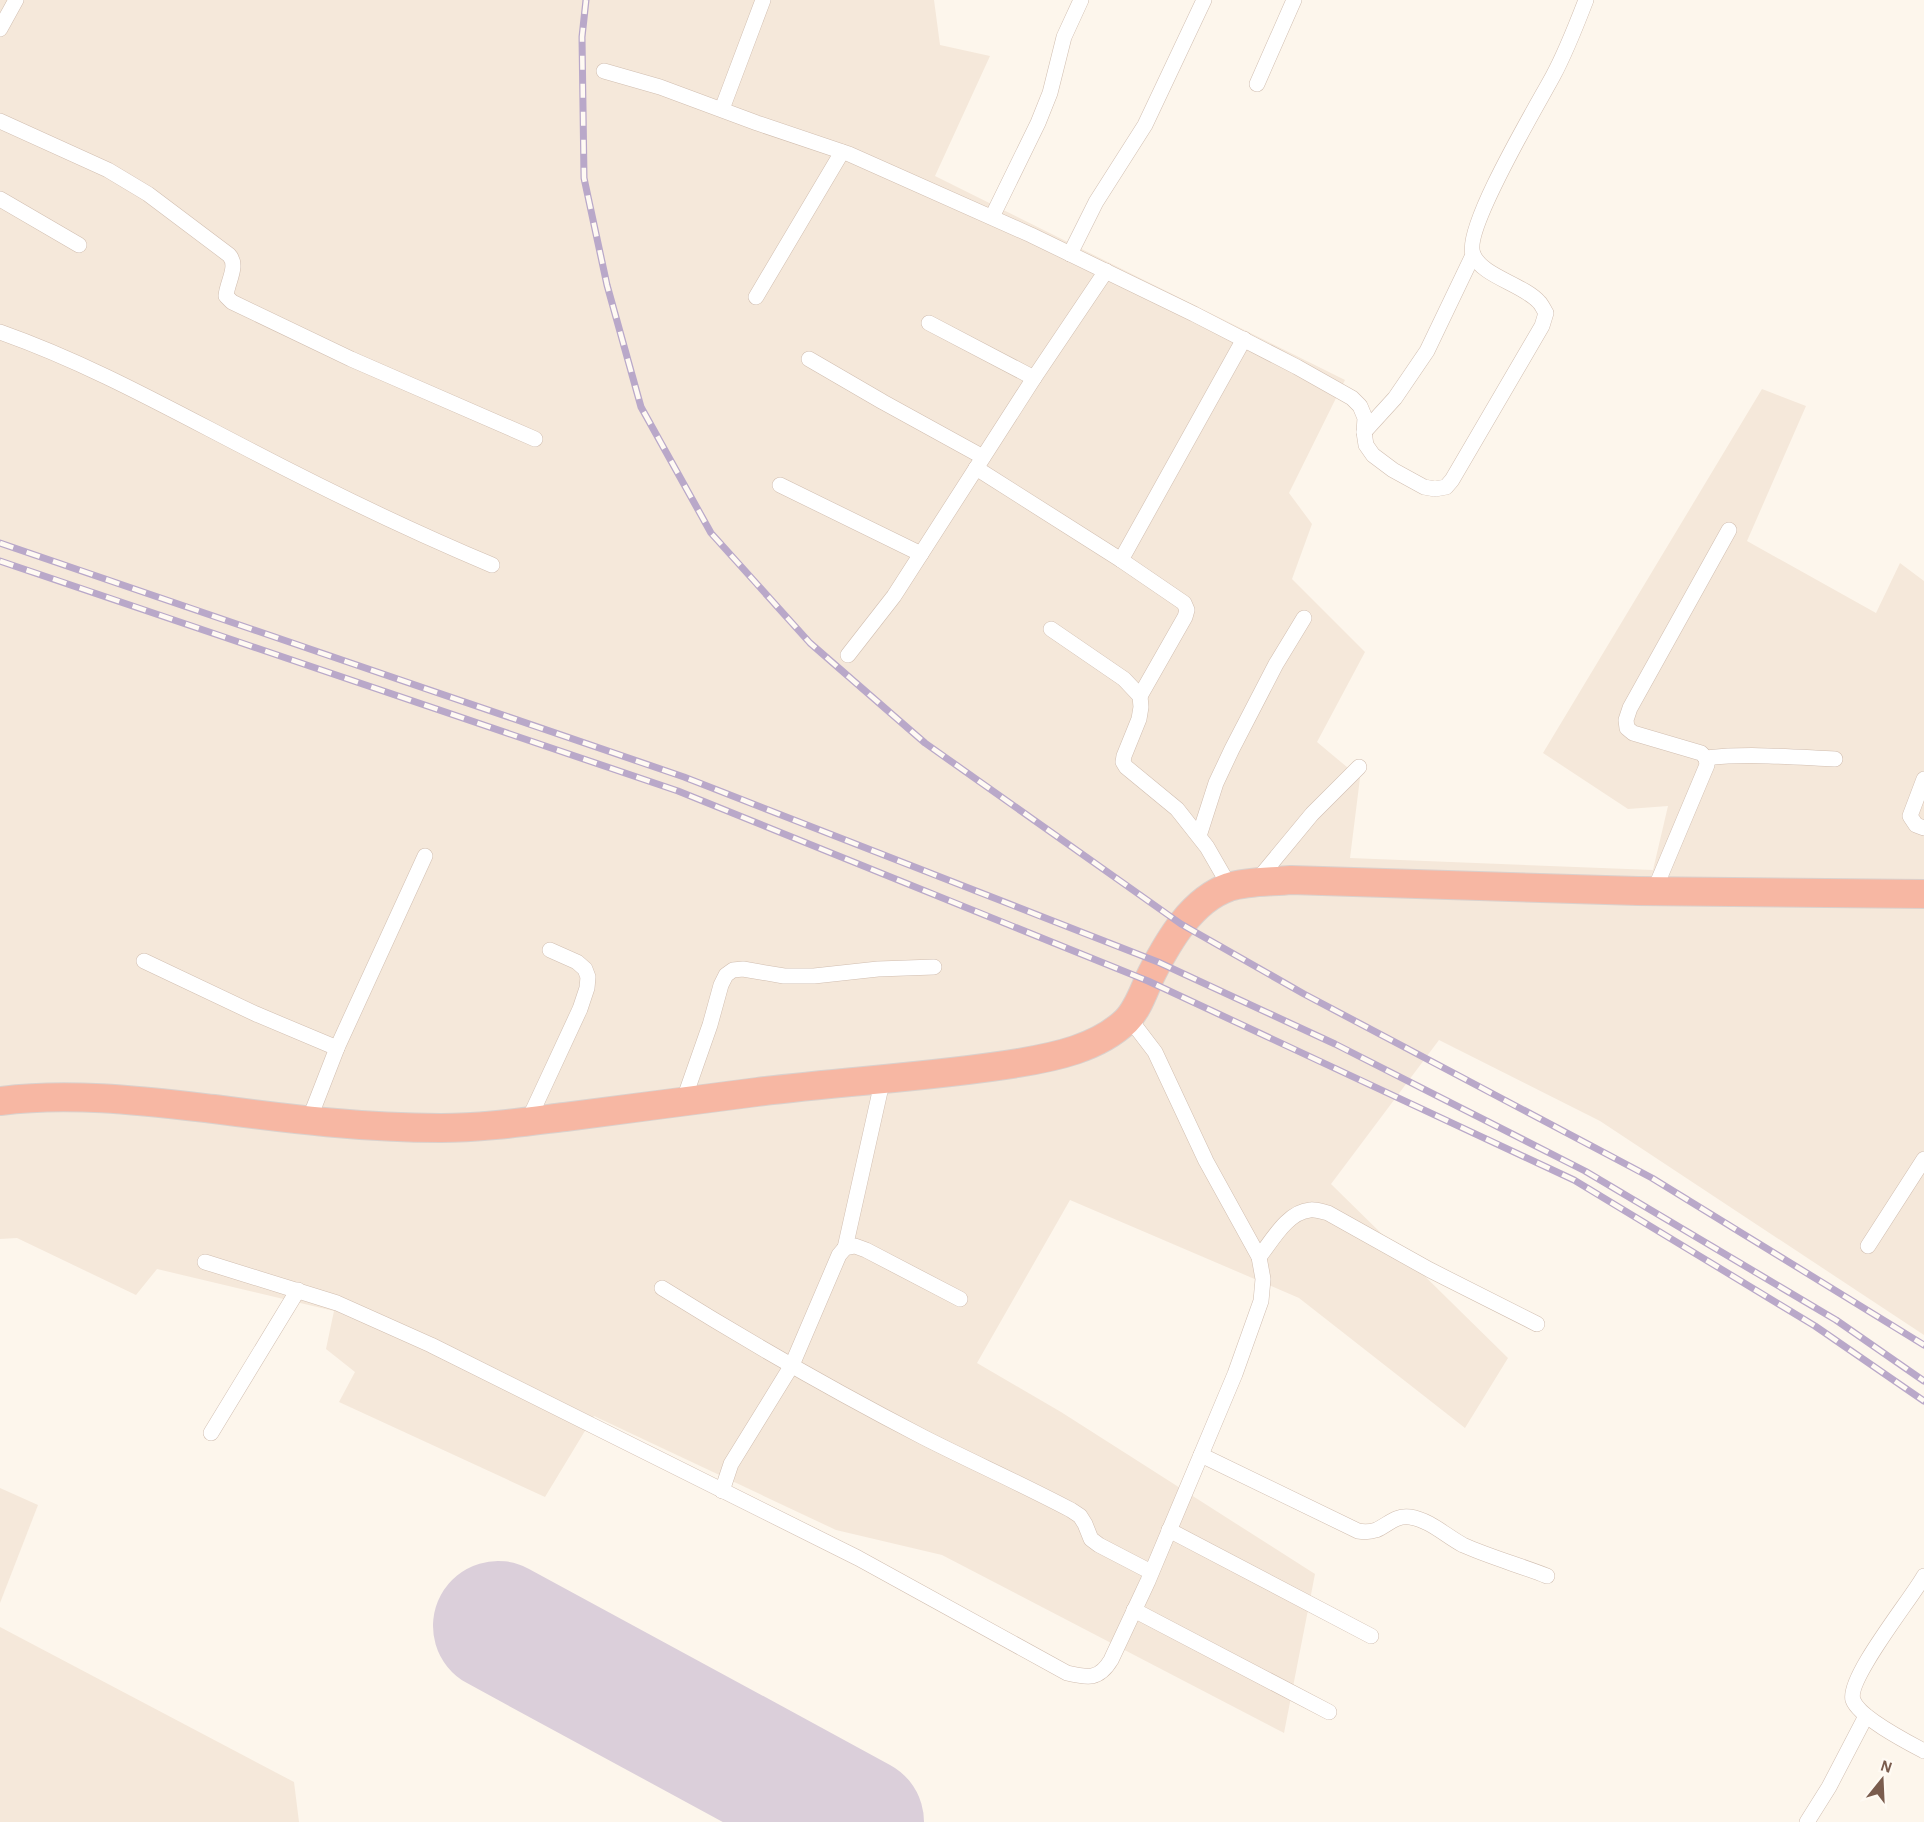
<svg xmlns="http://www.w3.org/2000/svg" width="1924" height="1822" font-family="'Alegreya Sans',sans-serif">
  <style>
    .residential { fill: #f5e8da }
    .lines { fill: none; stroke-linecap: round; stroke-linejoin: round }
    .runway { stroke: #dbcfda; stroke-width: 130 }
    .street-casing { stroke: #d1beb0; stroke-width: 16 }
    .highway-casing { stroke: #dad1cd; stroke-width: 30 }
    .street { stroke: #fff; stroke-width: 15 }
    .highway { stroke: #f7b7a3; stroke-width: 28 }
    .rail-casing { stroke: #b9a8c9; stroke-width: 7 }
    .rail { stroke: #fffaf3; stroke-width: 4.5; stroke-dasharray: 14; stroke-linecap: butt }
  </style>
  <rect width="100%" height="100%" fill="#fdf6ec"/>
  <!-- residential -->
  <g class="residential">
    <path d="M0,0h934l6,45 50,11 -55,120 410,204 -56,113 23,31 -20,55 73,73 -48,90 43,36 -10,80 303,12 15,-64 -40,3 -85,-56 219,-364 44,17 -59,135 129,72 24,-50 24,18v754l-324,-214 -161,-81 -108,144 177,174 -43,70 -166,-130 -229,-98 -93,163 84,49 254,162 -31,159 -342,-178 -106,-25 -242,-114 -49,81 -206,-95 16,-30 -29,-23 8,-38 -177,-42 -21,26 -119,-57 -17,1z"/>
    <path d="M0,1488l38,17 -38,98z"/>
    <path d="M0,1627l294,155 5,40h-299z"/>
  </g>
  <g class="lines">
    <!-- runway -->
    <path class="runway" d="M498,1626l361,196"/>
    <defs>
      <g id="street">
        <path d="M0,29l16,-29"/>
        <path d="M604,71l56,16 97,36 92,31 182,81 163,79 103,53 55,31 8,8 5,12 -1,14 2,13 7,10 20,15 31,17 11,2 11,-2 6,-7 90,-154 4,-13c-2,-3 -4,-8 -7,-11 -16,-18 -58,-26 -66,-48 -10,-25 65,-150 80,-178 13,-24 23,-50 33,-76"/>
        <path d="M1257,84l37,-84"/>
        <path d="M722,109l41,-109"/>
        <path d="M0,121l108,49 40,24 81,61c10,11 -2,27 -3,41l6,6 119,57 184,80"/>
        <path d="M0,199l79,46"/>
        <path d="M992,217l46,-94 12,-30 14,-56 17,-37"/>
        <path d="M1070,254l26,-52 49,-77 59,-125"/>
        <path d="M756,297l86,-145"/>
        <path d="M929,323l105,55"/>
        <path d="M0,332c85,30 161,72 242,114 82,43 164,83 250,119"/>
        <path d="M809,359l74,43 100,55"/>
        <path d="M1364,432l31,-34 32,-47 46,-96"/>
        <path d="M976,468l145,92 63,43 3,7 -2,7 -45,79"/>
        <path d="M780,485l141,69"/>
        <path d="M1121,560l123,-221"/>
        <path d="M1051,629l73,50 16,17 1,11 -2,12 -15,37 -1,6 3,5 51,42 30,38 23,40"/>
        <path d="M848,655l46,-59 140,-218 72,-107"/>
        <path d="M1706,758c43,-5 86,-1 129,1"/>
        <path d="M1924,779l-14,37 6,9 8,3"/>
        <path d="M1199,836l17,-53 16,-34 44,-85 28,-46"/>
        <path d="M1255,883l57,-69 47,-47"/>
        <path d="M1654,891l53,-126 -1,-7 -5,-5 -68,-20 -6,-5 -1,-8 4,-12 99,-178"/>
        <path d="M144,961l112,53 81,34"/>
        <path d="M683,1102l27,-77 11,-40 5,-10 7,-5 10,-1 41,7h30l64,-7 56,-2"/>
        <path d="M309,1120l28,-72 88,-192"/>
        <path d="M528,1121l52,-112 7,-21 1,-11 -3,-8 -8,-7 -27,-12"/>
        <path d="M1868,1246l56,-87"/>
        <path d="M845,1248l38,-170"/>
        <path d="M1259,1257c13,-16 28,-45 51,-47 5,-1 13,2 18,3l102,57 107,54"/>
        <path d="M205,1262l132,41 94,42 427,213 209,115c21,5 32,7 44,-13l37,-79 87,-207 26,-73 2,-22 -4,-22 -53,-96 -51,-109 -26,-34"/>
        <path d="M662,1288c85,53 172,103 261,149 49,25 99,47 148,73l9,6 5,8 6,15 8,6 52,27"/>
        <path d="M211,1433l87,-143"/>
        <path d="M1201,1455l157,76c6,1 12,1 18,-1 12,-5 19,-15 34,-13 20,3 36,19 53,28 27,12 56,20 84,31"/>
        <path d="M722,1491l9,-27 61,-99 47,-110 6,-7 10,-2 11,4 94,49"/>
        <path d="M1169,1530l202,106"/>
        <path d="M1924,1576c-12,22 -78,103 -71,124 6,17 54,42 71,51"/>
        <path d="M1134,1610l195,102"/>
        <path d="M1807,1822l22,-35 37,-71"/>
      </g>
      <path id="highway" d="M0,1101c71,-9 143,0 214,8 75,10 151,19 227,19 41,0 83,-6 124,-11 64,-8 128,-17 192,-25 87,-11 175,-15 261,-29 37,-6 80,-15 108,-42 13,-13 18,-32 26,-48 17,-33 40,-73 77,-86 19,-6 42,-5 62,-7l347,11 286,3"/>
    </defs>
    <!-- street casing -->
    <use href="#street" class="street-casing"/>
    <!-- highway casing -->
    <use href="#highway" class="highway-casing"/>
    <!-- street -->
    <use href="#street" class="street"/>
    <!-- highway -->
    <use href="#highway" class="highway"/>
    <defs>
      <g id="rail">
        <path d="M586,0l-4,37 2,141 23,107 34,122 70,126 99,110 115,100 256,181 123,70 348,184 272,167"/>
        <path d="M0,543l684,234 474,185 177,82 250,127 251,149 88,61"/>
        <path d="M0,561l678,230 470,190 426,199 241,146 109,75"/>
      </g>
    </defs>
    <!-- rail casing -->
    <use href="#rail" class="rail-casing"/>
    <!-- rail -->
    <use href="#rail" class="rail"/>
  </g>
  <!-- north arrow -->
  <g transform="translate(1882 1780) rotate(18)" stroke="#fffaf3" stroke-width="4.5" paint-order="stroke">
  <path d="M0-4.5L10 22L0 15L-10 22Z" fill="#7a5c4d"/>
  <text y="-9" font-size="16" font-weight="bold" text-anchor="middle" fill="#7a5c4d">N</text>
  </g>
</svg>
